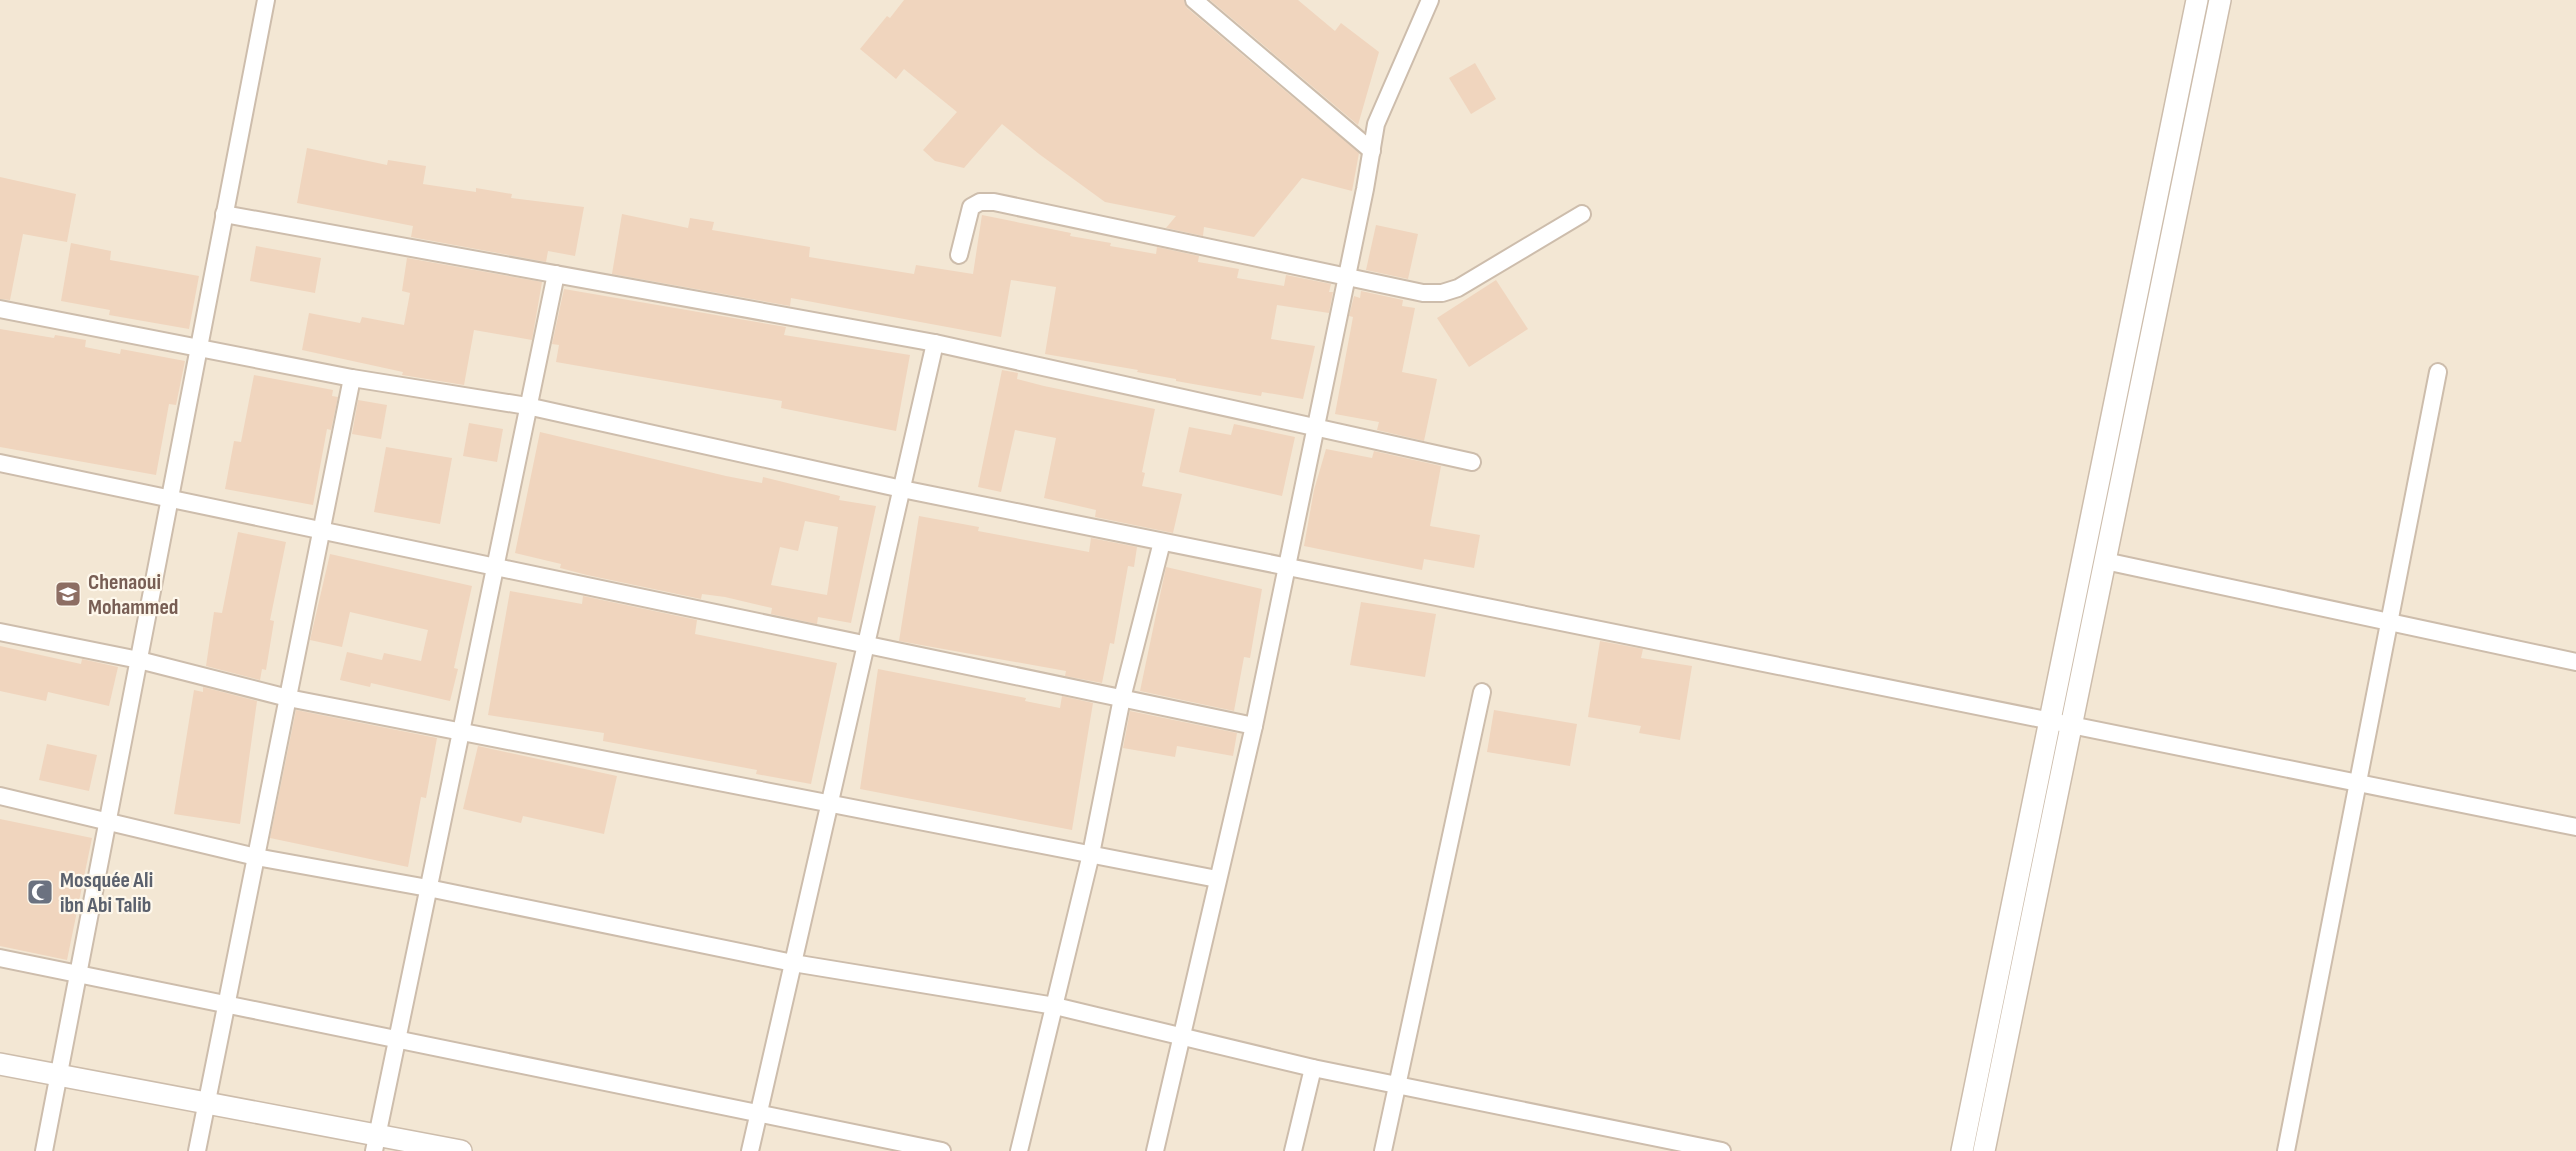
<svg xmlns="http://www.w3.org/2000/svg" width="2576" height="1151" font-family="'Sofia Sans Condensed',sans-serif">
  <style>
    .residential { fill: #f3e7d4 }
    .building { fill: #f0d5be; fill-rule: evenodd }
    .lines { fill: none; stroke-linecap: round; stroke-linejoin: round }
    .minor-casing { stroke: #cdbdac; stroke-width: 20 }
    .tertiary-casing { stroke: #cdbdac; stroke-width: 24 }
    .minor { stroke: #fff; stroke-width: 16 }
    .tertiary { stroke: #fff; stroke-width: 21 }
    .labels { text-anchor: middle; stroke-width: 4.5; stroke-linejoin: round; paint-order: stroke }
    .education-label { font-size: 22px; font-weight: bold; fill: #785e54; stroke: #fef8ec; text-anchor: start }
    .worship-label { font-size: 22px; font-weight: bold; fill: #5b616d; stroke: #fef8ec; text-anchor: start }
  </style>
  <rect width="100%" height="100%" fill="#fbf4e6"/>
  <!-- residential -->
  <rect class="residential" x="0" y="0" width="2576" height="1151"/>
  <!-- building -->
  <g class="building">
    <path d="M904,0h280l3,8 172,145 -7,38 -50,-13 -48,59 -50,-10 -1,9 -37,-8 10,-12 -71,-14 -66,-48 -37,-30 -38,44 -29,-7 -12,-11 34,-38 -53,-43 -8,10 -36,-30 27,-33 3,2z"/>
    <path d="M1210,0h88l37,31 6,-8 38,29 -21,73z"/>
    <path d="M1475,63l21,36 -25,15 -22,-36z"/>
    <path d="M307,148l80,17 1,-5 38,6 -3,18 53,8v-4l36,6 -1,4 73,9 -9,49 -27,-5 -2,11 -135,-25 2,-11 -116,-23z"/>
    <path d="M0,177l76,17 -9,48 -44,-8 -13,66 -10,-1z"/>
    <path d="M622,214l66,14 2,-10 24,4 -2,8 98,17 -1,10 105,17 2,-9 57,9 9,-59 89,18 -1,3 41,7 -1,3 46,8 1,-7 42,9 -1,6 41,7 -2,9 47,8 2,-11 45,9 -2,8h4l-4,21 -52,-8 -6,34 44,7 -12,53 -41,-7 -1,4 -85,-15v-2l-39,-7 1,-2 -93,-16 11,-67 -45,-7 -10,57 -210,-39 -1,8 -178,-32z"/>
    <path d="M1376,225l42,9 -10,45 -42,-9z"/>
    <path d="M71,243l40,8 -1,9 89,16 -10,53 -80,-14 1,-5 -49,-9z"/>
    <path d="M256,246l65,12 -6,35 -65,-12z"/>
    <path d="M407,258l135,24 -10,58 -58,-10 -10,55 -62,-10 1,-3 -101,-22 7,-37 51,10 2,-6 42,8 6,-32 -8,-2z"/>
    <path d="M1496,280l32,49 -59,38 -32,-49z"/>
    <path d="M564,289l222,38 -2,8 126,20 -14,76 -115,-23 1,-7 -226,-39 3,-17 -7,-1z"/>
    <path d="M1361,291l42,9 -1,6 13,2 -13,64 35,7 -13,62 -47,-11 2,-8 -44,-8 18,-97 -4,-1 5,-20 6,2z"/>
    <path d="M0,329l54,9 1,-3 31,5 -1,7 35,7 1,-5 64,12 -9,44 -7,-1 -13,71 -156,-28z"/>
    <path d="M1002,370l16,3 -1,6 27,7 111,23 -13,63 3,1 -3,13 40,8 -9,39 -78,-16 1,-7 -52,-12 12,-60 -41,-8 -14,62 -23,-5z"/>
    <path d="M254,375l79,15 -1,6 6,1 -7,33 -4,-1 -14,76 -88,-16 9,-48 7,1z"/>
    <path d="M358,400l29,5 -6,34 -29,-5z"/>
    <path d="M469,423l34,6 -6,33 -34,-6z"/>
    <path d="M1234,424l61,13 -13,59 -103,-24 10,-45 42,8z"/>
    <path d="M540,432l186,44 36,7 1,-6 77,19 -1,4 37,6 -25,117 -33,-6 -1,7 -46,-10 1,-6 -47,-11 -23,-3 -1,5 -114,-24 -27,-7 1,-4 -46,-11zM805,521l33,6 -11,68 -56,-10 9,-38 18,4z"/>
    <path d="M386,447l66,11 -12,66 -66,-12z"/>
    <path d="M1326,449l46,9 2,-7 67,15 -11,60 50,9 -6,33 -50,-9 -2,11 -118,-24 10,-56z"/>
    <path d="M919,516l60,11 -1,4 111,21 2,-14 46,9 -3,20 -6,-1 -14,78 -4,-1 -8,40 -37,-7 1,-5 -167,-30z"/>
    <path d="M238,532l48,10 -16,78 4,1 -8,49 -4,-1 -2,11 -54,-14 8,-54 8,1z"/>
    <path d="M330,554l142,32 -18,82 4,1 -8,32 -79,-18 -1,4 -30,-7 7,-28 35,8 2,-7 37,8 7,-31 -78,-18 -8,35 -32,-7z"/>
    <path d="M1166,567l96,22 -12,69 -6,-1 -10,54 -94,-20z"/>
    <path d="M510,591l72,13 1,-8 114,24 -2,14 142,29 -26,121 -55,-10 1,-4 -154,-29 1,-8 -116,-18z"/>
    <path d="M1361,602l75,12 -11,63 -75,-12z"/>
    <path d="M1600,641l43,8 -2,9 51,8 -12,74 -41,-7 2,-7 -53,-9z"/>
    <path d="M0,646l81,18 1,-5 36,8 -9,39 -61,-14 -2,9 -46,-10z"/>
    <path d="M878,669l148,29 -1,3 35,7 2,-12 31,7 -21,127 -212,-41z"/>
    <path d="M203,687l54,14 -17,123 -66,-10 20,-124 9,2z"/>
    <path d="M296,710l141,28 -11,60 -5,-1 -13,70 -138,-29z"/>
    <path d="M1494,710l83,14 -7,42 -83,-14z"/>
    <path d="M1130,711l107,22 -4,23 -56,-10 -2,11 -52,-9z"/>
    <path d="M47,744l50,11 -8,36 -50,-11z"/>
    <path d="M478,746l139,30 -13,58 -81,-18 -2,7 -58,-14z"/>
    <path d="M0,819l92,19 -25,122 -67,-14z"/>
  </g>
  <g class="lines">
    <defs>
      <g id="minor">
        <path d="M1194,0l178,151"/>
        <path d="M224,214l711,129"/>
        <path d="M959,255l12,-48 9,-5h14l429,91h19l16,-5 124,-74"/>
        <path d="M0,309l352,69 175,28 375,83 1674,338"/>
        <path d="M0,463l1254,263"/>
        <path d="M2105,561l471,101"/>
        <path d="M0,632l139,28 149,38 929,181"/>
        <path d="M0,796l256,61 172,31 365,75 262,43 258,62 409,83"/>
        <path d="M0,958l942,193"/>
        <path d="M44,1151l222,-1151"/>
        <path d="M197,1151l155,-773"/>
        <path d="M374,1151l182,-877"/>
        <path d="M750,1151l185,-808 537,119"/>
        <path d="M1019,1151l72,-297 31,-156 40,-156"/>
        <path d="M1155,1151l99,-425 111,-537 11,-65 54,-124"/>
        <path d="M1293,1151l20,-83"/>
        <path d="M1383,1151l99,-459"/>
        <path d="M2286,1151l152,-779"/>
      </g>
      <g id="tertiary">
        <path d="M0,1064l461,87"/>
        <path d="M1962,1151l235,-1151"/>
        <path d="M1984,1151l236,-1151"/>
      </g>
    </defs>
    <!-- minor casing -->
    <use href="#minor" class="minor-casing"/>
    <!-- tertiary casing -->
    <use href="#tertiary" class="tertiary-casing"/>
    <!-- minor -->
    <use href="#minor" class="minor"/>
    <!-- tertiary -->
    <use href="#tertiary" class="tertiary"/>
  </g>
  <!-- icons -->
  <defs>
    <symbol id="school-square" viewBox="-11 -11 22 22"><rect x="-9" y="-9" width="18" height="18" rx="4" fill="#8d6e63" stroke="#fef8ec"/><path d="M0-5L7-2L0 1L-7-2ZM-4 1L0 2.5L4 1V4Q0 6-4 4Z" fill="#fff"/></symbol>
    <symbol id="mosque-square" viewBox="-11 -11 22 22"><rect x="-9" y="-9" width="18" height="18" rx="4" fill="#6b7280" stroke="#fef8ec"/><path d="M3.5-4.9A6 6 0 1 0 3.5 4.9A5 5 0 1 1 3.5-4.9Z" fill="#fff"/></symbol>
  </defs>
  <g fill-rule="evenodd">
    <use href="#school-square" x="53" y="579" width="30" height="30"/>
    <use href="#mosque-square" x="25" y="877" width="30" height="30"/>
  </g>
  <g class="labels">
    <!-- education labels -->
    <g class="education-label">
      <text x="88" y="589">Chenaoui<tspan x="88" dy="25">Mohammed</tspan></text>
    </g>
    <!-- worship labels -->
    <g class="worship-label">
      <text x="60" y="887">Mosquée Ali<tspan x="60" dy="25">ibn Abi Talib</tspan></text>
    </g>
  </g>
</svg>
